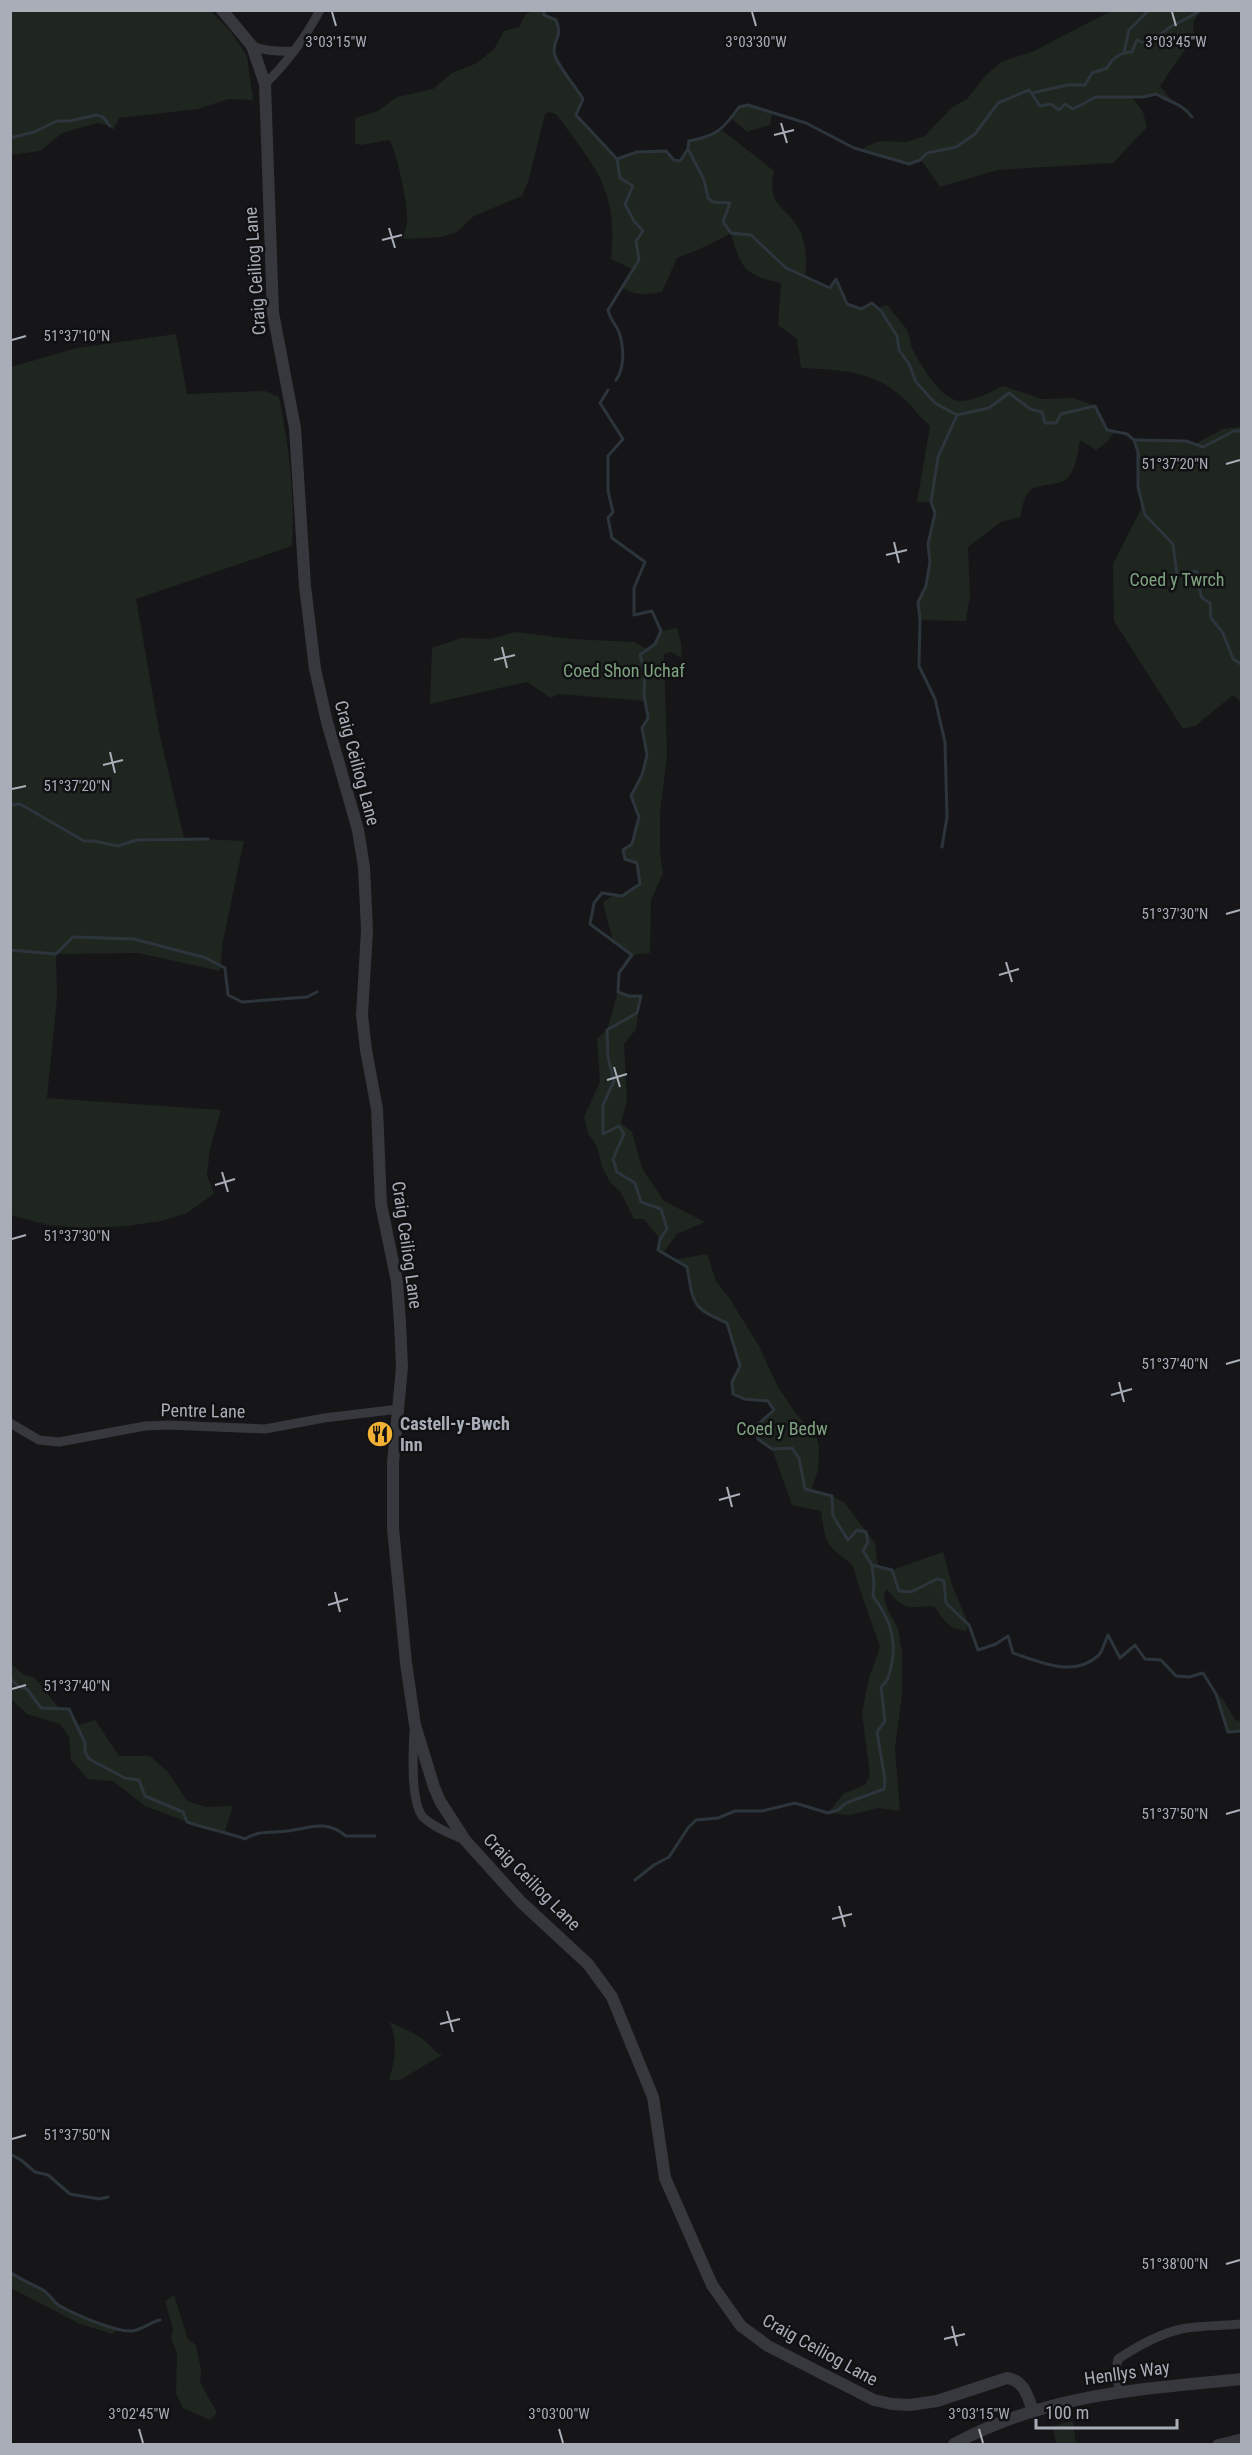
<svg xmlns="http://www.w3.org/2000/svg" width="1252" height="2455" font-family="'Roboto Condensed',sans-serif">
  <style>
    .green { fill: #1e261f }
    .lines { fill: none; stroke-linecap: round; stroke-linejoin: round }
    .stream { stroke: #2c353c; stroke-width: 3 }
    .minor { stroke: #37383d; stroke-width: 9 }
    .tertiary { stroke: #37383d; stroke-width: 12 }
    .ticks { fill: none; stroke: #a8adb8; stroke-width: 2 }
    .labels { text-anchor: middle; stroke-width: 5; stroke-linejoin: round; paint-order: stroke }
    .street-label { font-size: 18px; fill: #a8adb8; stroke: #111113 }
    .park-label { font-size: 18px; fill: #7fa381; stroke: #111113 }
    .poi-label { font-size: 18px; font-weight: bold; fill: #a8adb8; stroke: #111113; text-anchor: start }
    .ticks-label { font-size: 15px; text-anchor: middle; fill: #a8adb8; stroke: #111113; stroke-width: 5; stroke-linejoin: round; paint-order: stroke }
  </style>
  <rect width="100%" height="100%" fill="#161618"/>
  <!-- green -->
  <g class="green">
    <path d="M11,10l200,1 20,21 16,24 6,44 -25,-1 -30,10 -79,9 -6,12 -3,-4 -12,-3 -36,10 -22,18 -29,4z"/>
    <path d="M1113,10l90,1c-10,8 -12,12 -8,24l-35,51 14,17 -18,-9 -13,3 -12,-1 12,16 4,15 -34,36 -116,7 -57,17 -19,-27 -12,4 -46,-14 2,-3 15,-6 27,1 18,-6 26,-28 16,-9 19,-24 15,-13 33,-11z"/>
    <path d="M532,11h12v4l12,5c7,19 -2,16 -2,31 0,11 23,37 29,48l-7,16 41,44 20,-7 29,-1 8,9 6,1 8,-12 1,-8 18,-3 15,-8 52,41c-8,37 13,34 26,60 7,16 7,29 5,46l25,11 6,-9 11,25 13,5 12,-6 6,5 9,-3c6,8 14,16 20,25 3,6 3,12 5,18 8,15 28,52 48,53 14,0 31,-9 43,-15l39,13 32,-1 21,8 12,24 8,1 -8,11 -11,8 -16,-10c-2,11 -4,28 -11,36 -10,13 -34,5 -42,18 -4,6 -5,16 -7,23l-19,5 -33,25 2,48 -4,26 -46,-1 -2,-18 8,-16 4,-24 -2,-18 7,-31 -4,-11h-14l13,-76c-11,-9 -18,-21 -29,-30 -28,-26 -64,-26 -100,-28l-4,-29 -19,-14 3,-42c-37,-8 -40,-14 -50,-50l-22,12 -32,13 -15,34c-16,3 -25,4 -39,-4l11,-18 -23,-11c7,-70 -15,-90 -54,-144l-7,-3 -5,2 -17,68 -6,14 -48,20 -17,16 -15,5 -39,2c1,-6 4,-13 4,-19 1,-16 -10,-68 -18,-80l-28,5 -6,-2v-25l23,-7 19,-14 36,-8 19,-16 25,-10 17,-14 10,-18 15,-4 6,-12z"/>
    <path d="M748,105l24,8 -2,12 -23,7 -16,-14 8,-11z"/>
    <path d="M176,334l11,60 78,-3 14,6c10,50 16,99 13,149l-156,53 24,137 24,102 60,3 -21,100 -3,30 -82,-18 -82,1 1,43 -10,101 174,12 -11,39 -3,26 7,19 -27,19 -26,8 -34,5 -45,2 -34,-3 -38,-10 1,-848 66,-19z"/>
    <path d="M1241,427v275l-8,-7 -38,31 -12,3 -69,-108 -1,-57 30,-59c-6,-22 -2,-44 -9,-65l52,1 9,3 28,-15z"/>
    <path d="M677,628l4,15 1,15 -11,-6 -7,2 3,102 -7,56v42l3,19 -12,27 -1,53 -18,2 -19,-14 -10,-38 11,-9 8,1 18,-11 -3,-20 -12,-5 -2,-9 9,-6 7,-27 -8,-21 11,-21 5,-20 -5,-27 6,-11 -3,-16 -87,-7 -7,4 -24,-16 -97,22 2,-56 29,-10 29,1 26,-7 56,7 62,3 13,7 8,-5 6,-13z"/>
    <path d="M618,992l11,4h12l-5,33 -12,15 3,56 -6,23 11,9 10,36 22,33 41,21 -28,12 -14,19 -5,-3 2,-11 -16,-20h-10l-14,-28 -10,-9 -8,-15 -5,-21 -9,-13 -4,-16 16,-35 -3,-43 10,-9z"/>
    <path d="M707,1254l9,27 14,18 29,47 19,41 19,28 19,20 3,12 -1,23 -7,21 21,5 12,6 31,41 3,24 14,3 51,-18 9,33 17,40 -3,6c-17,-2 -22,-10 -31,-24 -9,-2 -16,1 -25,0 -11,-1 -18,-12 -24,-18l-2,8 4,13 10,18 4,24v42l-7,55 5,62 -22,-3 -28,7 -22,-2 15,-19 22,-9 5,-10 -8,-62 7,-35 11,-31 -23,-66 -4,-16c-26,-19 -28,-21 -32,-54l-29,-6 -20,-56 -14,-10 -3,-12 19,-17 -6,-9 -24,-2 -10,-5 -2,-12 8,-16 -13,-43 -25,-10 -8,-13 -7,-33 -14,-7z"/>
    <path d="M11,1664l13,11 10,2 25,31 10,1 7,17 19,-6 24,36h31l18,16 19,29 19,6 27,-1 -8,25 -16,-1 -64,-24 -32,-25 -25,-2 -17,-19 -2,-23 -9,-13 -33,-10 -16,-15z"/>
    <path d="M1216,1694l7,5 12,21 6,1v10l-13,1z"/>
    <path d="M390,2022c11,6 24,10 34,18 7,6 9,11 18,15l-42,25h-11c6,-20 9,-38 1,-58z"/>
    <path d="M11,2272c10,9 22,12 33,19 6,3 9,10 14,14 7,5 55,25 61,24l-7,5 -34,-11 -67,-35z"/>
    <path d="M174,2295l14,44 8,6 5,25 -1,12 17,31 -7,7 -27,-12 -7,-15 1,-41 -6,-13 2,-10 -8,-28z"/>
    <path d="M1073,2421l3,23h-20l-3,-18z"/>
  </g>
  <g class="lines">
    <!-- stream -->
    <g class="stream">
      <path d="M544,10v5l12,5c7,19 -2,16 -2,31 0,11 23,37 29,48l-7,16 41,44 3,19 13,8 -8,18 9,17 9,10 -7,10 3,19 -31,50c2,9 8,15 11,22 5,15 6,36 -3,48"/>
      <path d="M1124,52l5,-22 20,-20"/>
      <path d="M1033,93l34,-8h18l7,-12 15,-5c6,-11 13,-15 25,-16l5,-12 9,4c11,-4 17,-14 28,-19 9,-5 17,-8 26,-15"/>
      <path d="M10,138l24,-6 23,-11h12l27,-6 7,2 7,9"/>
      <path d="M688,148l1,-7c27,-5 34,-11 50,-34l9,-2 58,18 48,25 55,16 11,-4 7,-7 29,-6 19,-13 23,-31 31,-13 11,16 11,-2 8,6 6,-6 8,5 23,-12h47l13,-3c14,8 27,10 36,23"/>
      <path d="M617,159l20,-7 29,-1 8,9 6,1 8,-12 16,31 4,18 5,4 17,1 -7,19 8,11 20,2 35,33 44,20 6,-9 11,25 14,5 11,-6 9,8 16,25 2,14 10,14 7,18 19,21 22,12 32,-7 20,-15 21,16 12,3 3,11h11l5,-9 34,-8 12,24 20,4 7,6 4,12v35l7,28 28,29 4,31 19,-4 5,9 -2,7 3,11 8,5 1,15 12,15 10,26 9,6"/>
      <path d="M608,390l-8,13 23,36 -15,17v35l5,21 -5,6 4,20 33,24 -11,26v27l18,-4 9,20 -6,13 -15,11 5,16 -1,24 4,23 -6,10 5,27 -5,20 -11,21 8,21 -7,27 -9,6 2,9 12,4 3,21 -18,12 -20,-3 -8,10 -4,21 42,31 -13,18 -1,19 11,4h12l-4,17 -30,17 1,27 6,24 -11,24v29l16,-8 5,8 -11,25 4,13 18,11 6,19 20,7 6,20 -7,10 -2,11 29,17c7,37 3,40 40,56l13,43 -8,16 1,12 11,5 24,2 6,9 -19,17 3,12 14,10 20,-1 7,10 6,31 27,7 1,20 15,24 9,-10 9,2 2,10 -5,9 9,14 20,5 7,21 12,1 26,-13 7,2 2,22 23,22 9,25 18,-6 12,-8 5,17c27,9 60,25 85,3 5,-5 7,-15 10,-21l12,23 15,-13 10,14 16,1 15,16 13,1 14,-4 13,21 12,38 14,-1"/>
      <path d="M1134,440l52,1 17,6 31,-16h8"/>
      <path d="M10,805l10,-1 64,37h10l24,5 19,-6 71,-1"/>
      <path d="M942,847l5,-30 -2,-75 -10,-43 -16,-33 1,-46 -2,-18 8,-16 4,-24 -2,-18 7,-31 -4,-11 7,-45 19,-42"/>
      <path d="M10,950l46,4 17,-17 61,2 72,19 19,10 3,27 14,7 65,-5 10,-5"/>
      <path d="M10,1678l8,8 9,3 14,19 28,1 16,34v9l4,7 36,19 14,2 6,16 38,16 4,10c20,7 39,10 58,17 14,-9 26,-6 42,-8 24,-3 38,-12 59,5h29"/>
      <path d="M635,1880l19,-15 15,-8 19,-29 8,-8 22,-2 17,-7h27l33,-8 33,10 10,-3 8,-7 38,-14 1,-9 -8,-48 8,-11 -4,-34c7,-6 8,-11 10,-20 7,-28 -2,-49 -18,-71l1,-14 -2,-17"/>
      <path d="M10,2154l11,6 14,12 13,3 22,19 29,5 9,-2"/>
      <path d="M10,2272c11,8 22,12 33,18 7,4 10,12 17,16 16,9 54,25 70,25 12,0 19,-9 30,-11"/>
    </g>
    <!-- minor -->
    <g class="minor">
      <path d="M252,46c14,5 27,6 42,5"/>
      <path d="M265,84c23,-22 40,-46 55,-74"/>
      <path d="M10,1423l29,17 20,2 86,-16 24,-1 96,4 59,-11 75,-9"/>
      <path d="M414,1731c-1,19 -4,74 10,87 11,10 27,16 41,22"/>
      <path d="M1119,2391l-3,-22 2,-10c18,-12 42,-25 63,-30 19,-4 41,-3 61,-5"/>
      <path d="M1217,2444l25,-6"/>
    </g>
    <!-- tertiary -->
    <g class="tertiary">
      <path d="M222,10l30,36 13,38 8,229 22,115 10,158 10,83 12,53 31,108 6,37 3,63 -5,85 4,35 11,59 4,95 16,78 3,41 2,44 -9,96v65l13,135 9,62 19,62 6,14 25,39 56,62 67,62 24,33 41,100 12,81 47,107 29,41 27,20 106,54 18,4 18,1 27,-4 70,-23c17,2 21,19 26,33"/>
      <path d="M954,2444c96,-51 182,-54 288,-65"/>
    </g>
  </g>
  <!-- ticks -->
  <path class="ticks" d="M332,12l4,14M752,12l4,14M1172,12l4,14M781,123l6,20M774,135l20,-5M389,228l6,20M382,240l20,-5M12,340l14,-4M1226,464l14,-4M894,542l5,21M886,555l21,-5M502,647l5,21M494,660l21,-5M110,752l5,21M103,765l20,-5M12,789l14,-3M1226,914l14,-4M1006,962l6,20M999,975l20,-6M614,1067l6,20M607,1080l20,-6M222,1172l6,20M215,1185l20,-6M12,1239l14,-4M1226,1364l14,-4M1119,1382l5,20M1111,1395l21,-6M727,1487l5,20M719,1500l21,-6M335,1592l5,20M328,1605l20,-6M12,1689l14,-4M1226,1814l14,-4M839,1906l6,21M832,1919l20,-5M447,2011l6,21M440,2024l20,-5M12,2139l14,-4M1226,2264l14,-4M952,2326l5,20M944,2339l21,-5M139,2429l4,14M559,2429l4,14M979,2429l4,14"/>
  <!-- icons -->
  <defs>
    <symbol id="restaurant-disc" viewBox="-11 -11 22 22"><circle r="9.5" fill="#f2b134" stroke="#111113"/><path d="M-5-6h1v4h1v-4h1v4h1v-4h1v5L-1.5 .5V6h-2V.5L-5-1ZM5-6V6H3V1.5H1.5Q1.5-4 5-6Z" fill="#111"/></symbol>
  </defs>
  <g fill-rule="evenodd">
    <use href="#restaurant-disc" x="365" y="1419" width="30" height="30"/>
  </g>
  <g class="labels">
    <!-- street labels -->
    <g class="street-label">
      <text transform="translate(255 271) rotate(-94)" y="6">Craig Ceiliog Lane</text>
      <text transform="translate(357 763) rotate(75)" y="6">Craig Ceiliog Lane</text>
      <text transform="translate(407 1245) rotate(82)" y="6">Craig Ceiliog Lane</text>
      <text transform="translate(203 1411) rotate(1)" y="6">Pentre Lane</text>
      <text transform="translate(532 1882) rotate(45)" y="6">Craig Ceiliog Lane</text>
      <text transform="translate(820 2350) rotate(29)" y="6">Craig Ceiliog Lane</text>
      <text transform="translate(1127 2373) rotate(-8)" y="6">Henllys Way</text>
    </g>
    <!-- park labels -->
    <g class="park-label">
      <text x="1177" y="586">Coed y Twrch</text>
      <text x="624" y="677">Coed Shon Uchaf</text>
      <text x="782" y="1435">Coed y Bedw</text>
    </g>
    <!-- poi labels -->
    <g class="poi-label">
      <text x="400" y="1430">Castell-y-Bwch<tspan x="400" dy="21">Inn</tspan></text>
    </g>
  </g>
  <g class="ticks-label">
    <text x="336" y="47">3°03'15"W</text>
    <text x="756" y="47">3°03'30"W</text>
    <text x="1176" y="47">3°03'45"W</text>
    <text x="77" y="341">51°37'10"N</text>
    <text x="1175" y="469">51°37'20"N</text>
    <text x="77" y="791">51°37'20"N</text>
    <text x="1175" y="919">51°37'30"N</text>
    <text x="77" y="1241">51°37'30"N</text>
    <text x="1175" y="1369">51°37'40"N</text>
    <text x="77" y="1691">51°37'40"N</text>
    <text x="1175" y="1819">51°37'50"N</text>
    <text x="77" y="2140">51°37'50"N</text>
    <text x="1175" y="2269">51°38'00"N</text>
    <text x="139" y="2419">3°02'45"W</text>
    <text x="559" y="2419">3°03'00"W</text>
    <text x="979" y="2419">3°03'15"W</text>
  </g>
  <!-- border -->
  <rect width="1252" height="2455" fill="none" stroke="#a8adb8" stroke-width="24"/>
  <!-- scale -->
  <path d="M1036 2419v9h141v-9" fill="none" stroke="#a8adb8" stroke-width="3"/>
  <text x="1045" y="2419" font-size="18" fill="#a8adb8" stroke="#111113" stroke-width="4.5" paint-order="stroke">100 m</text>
</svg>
